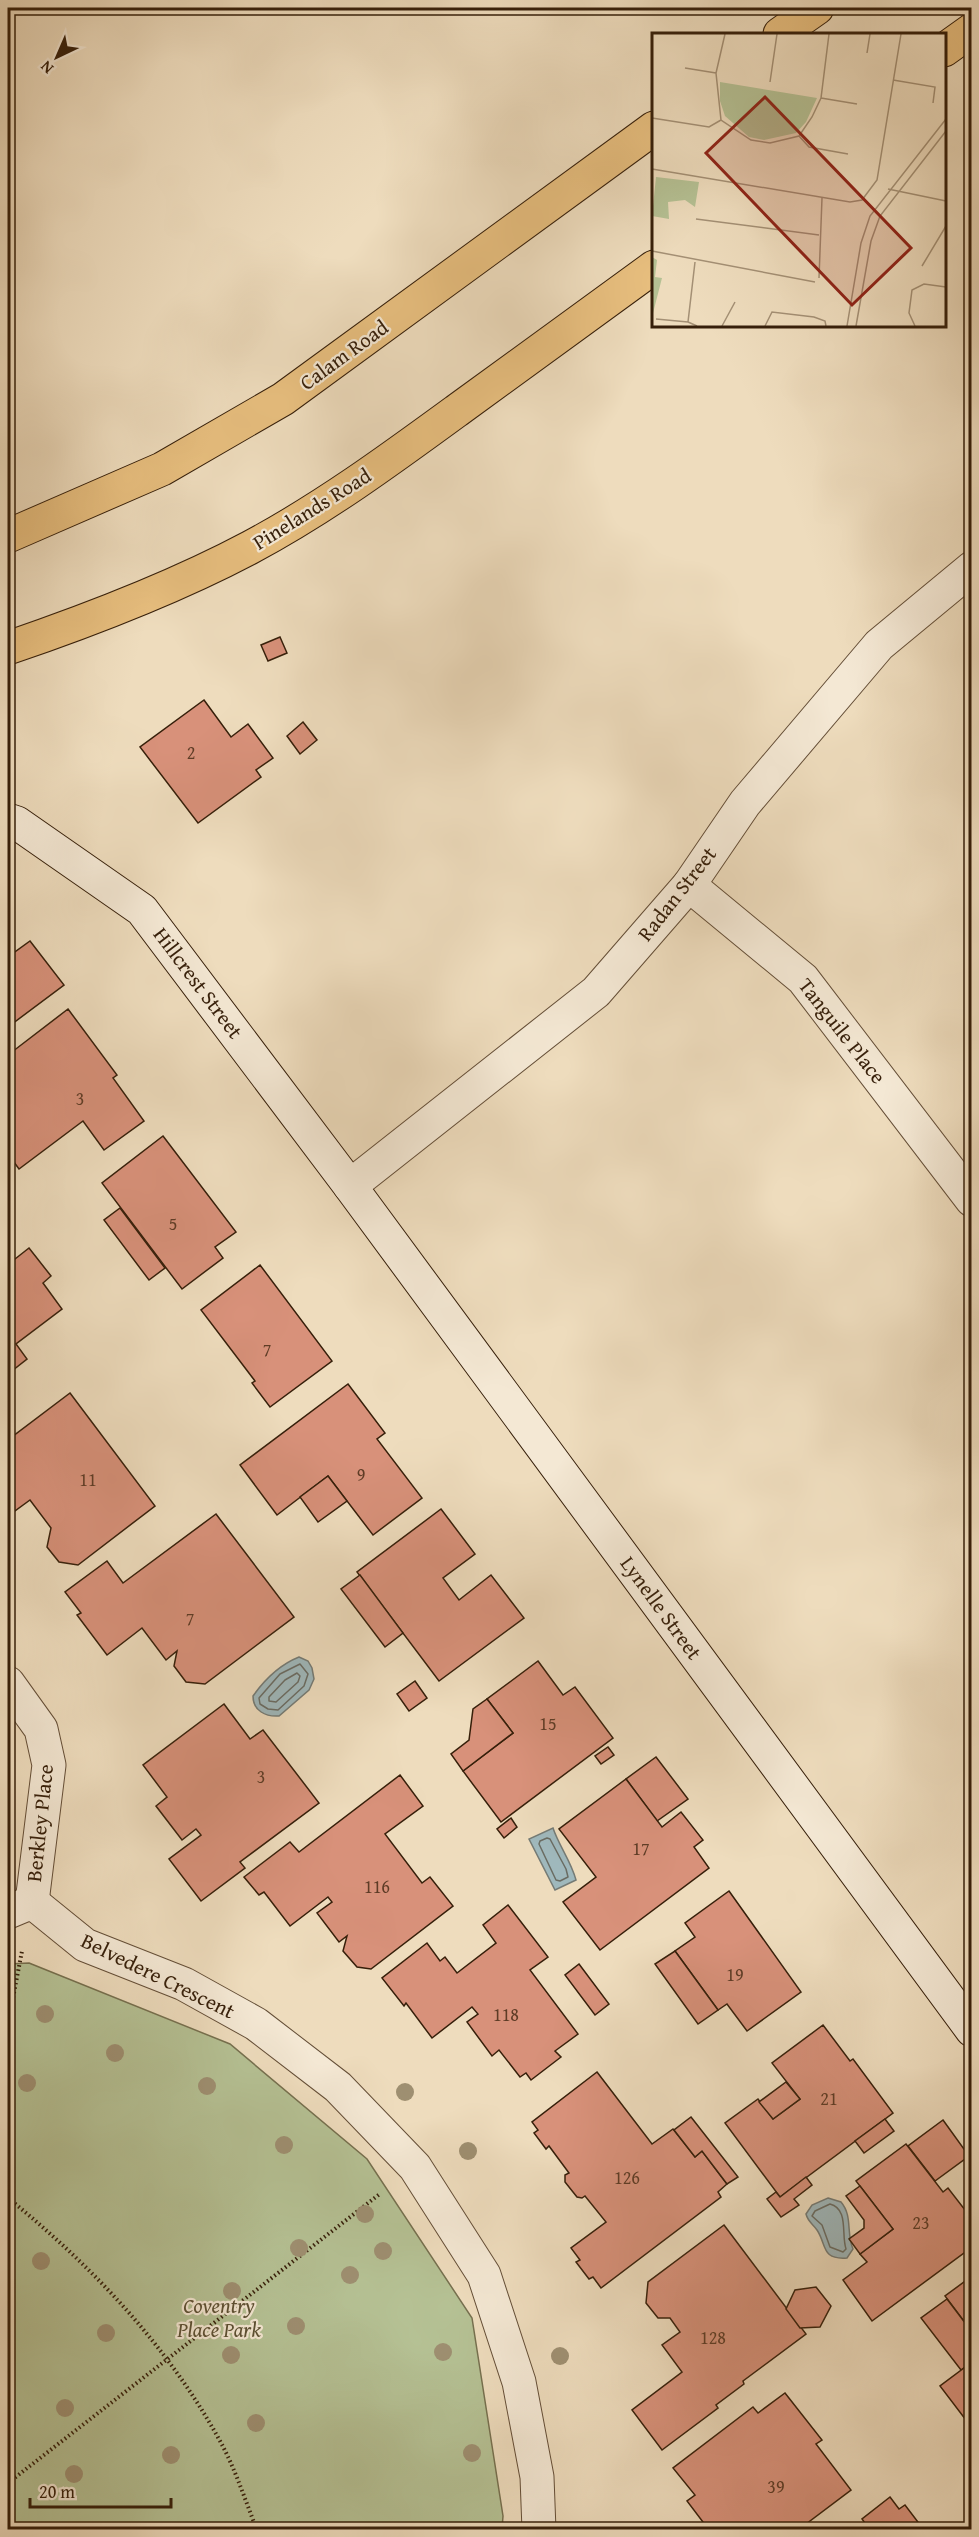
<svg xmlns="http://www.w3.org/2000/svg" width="979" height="2537" font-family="'Gentium Book Plus',serif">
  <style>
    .green { fill: #b5c194; stroke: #76704f; stroke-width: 1.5 }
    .water { fill: #9fb8bc; stroke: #757b75; stroke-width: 1.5 }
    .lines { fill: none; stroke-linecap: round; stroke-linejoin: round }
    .shore { stroke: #6a6c63; stroke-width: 1.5 }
    .building { fill: #d8917a; stroke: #361f0a; stroke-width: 1.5 }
    .street-casing { stroke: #644e37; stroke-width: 35 }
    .secondary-casing { stroke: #361f0a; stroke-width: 35 }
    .primary-casing { stroke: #361f0a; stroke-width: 35 }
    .path { stroke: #361f0a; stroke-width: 4; stroke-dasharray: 1.5 3; stroke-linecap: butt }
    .street { stroke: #f4e8d4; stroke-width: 33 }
    .secondary { stroke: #f4e8d4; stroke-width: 33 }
    .primary { stroke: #e7be7e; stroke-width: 33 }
    .tree { fill: #9e8f71 }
    .labels { text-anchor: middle; stroke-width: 4.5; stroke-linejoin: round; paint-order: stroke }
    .number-label { font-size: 18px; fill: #5e3c26 }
    .street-label { font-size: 21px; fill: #361f0a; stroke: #f4e8d4 }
    .park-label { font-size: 21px; font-style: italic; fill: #5c5033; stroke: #f4e8d4 }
    .inset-road { fill: none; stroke: #a49075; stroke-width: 1.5 }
    .view { fill: #8f2418; fill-opacity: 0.15; stroke: #8f2418; stroke-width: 3 }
    .inset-edge { fill: none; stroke: #361f0a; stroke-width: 3 }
  </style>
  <rect width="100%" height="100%" fill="#eedcbd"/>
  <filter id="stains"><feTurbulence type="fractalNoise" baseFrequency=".00333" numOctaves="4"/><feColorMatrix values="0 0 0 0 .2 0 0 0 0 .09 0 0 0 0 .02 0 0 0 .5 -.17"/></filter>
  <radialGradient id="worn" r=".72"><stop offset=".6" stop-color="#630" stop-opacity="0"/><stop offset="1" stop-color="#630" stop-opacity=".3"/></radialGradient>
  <!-- green -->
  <path class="green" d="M29,1963l201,81 137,115 105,159 31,198 -1,13h-494v-565z"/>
  <!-- water -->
  <g class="water">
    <path d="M299,1657l9,4 4,7 2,11 -5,11 -30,26c-13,1 -26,-5 -26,-20 12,-17 26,-31 46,-39z"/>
    <path d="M553,1828c6,18 18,33 23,52l-21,10 -26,-51z"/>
    <path d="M828,2198l13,4c12,14 5,32 12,47l-6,9c-26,2 -20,-13 -30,-28 -4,-6 -9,-8 -11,-16l6,-9z"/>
  </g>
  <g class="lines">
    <!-- shore -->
    <g class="shore">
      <path d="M300,1664l8,10 -4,12 -26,24 -10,-1 -8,-5 -1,-6 21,-24z"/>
      <path d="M297,1673l3,3 -2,6 -22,20 -7,-1v-4l16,-17z"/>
      <path d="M547,1838l3,1 16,30 2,8 -8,4 -4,-1 -17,-36 1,-3z"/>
      <path d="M830,2204c19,5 11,30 16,45l-3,3 -13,-5 -8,-22 -10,-9 3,-5z"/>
    </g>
  </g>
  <!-- building -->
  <g class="building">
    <path d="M280,637l7,16 -19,8 -7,-16z"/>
    <path d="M204,700l27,37 17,-13 25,34 -17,12 5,7 -63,46 -58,-76z"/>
    <path d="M303,722l14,18 -17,14 -13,-18z"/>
    <path d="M30,941l34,44 -56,42v-70z"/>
    <path d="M68,1009l49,66 -4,3 31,43 -40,29 -21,-29 -64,48 -11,-15v-99z"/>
    <path d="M163,1136l73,96 -21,15 8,11 -41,31 -80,-106z"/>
    <path d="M120,1208l45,60 -16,12 -45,-60z"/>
    <path d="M29,1248l22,28 -8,7 19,26 -46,35 11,15 -19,15v-125l7,10z"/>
    <path d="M260,1265l72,96 -62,46 -18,-24 3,-2 -54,-71z"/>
    <path d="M348,1384l37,49 -8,6 45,59 -49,37 -45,-59 -51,39 -37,-50z"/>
    <path d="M70,1393l85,113 -77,59 -19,-3 -12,-15 4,-19 -21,-28 -22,16v-79l1,2z"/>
    <path d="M328,1476l19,25 -29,21 -18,-25z"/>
    <path d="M441,1509l34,45 -32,24 16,22 32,-25 33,43 -85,63 -82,-109z"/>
    <path d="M216,1514l78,103 -89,67 -19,-2 -12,-16 3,-15 -11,9 -24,-32 -35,27 -30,-40 4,-2 -16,-21 42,-31 16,22z"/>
    <path d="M360,1575l43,58 -18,14 -44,-58z"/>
    <path d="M538,1661l25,34 12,-8 38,51 -112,84 -38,-51 50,-38 -26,-34z"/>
    <path d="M415,1681l12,17 -18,13 -12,-17z"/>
    <path d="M487,1699l26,34 -50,38 -12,-17 18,-14 4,-31z"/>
    <path d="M224,1704l26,35 13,-9 56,73 -79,59 5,6 -44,33 -32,-42 32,-24 -5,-6 -14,11 -26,-34 11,-9 -24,-32z"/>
    <path d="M608,1747l6,8 -13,9 -6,-8z"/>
    <path d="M656,1757l32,42 -31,22 -31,-42z"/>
    <path d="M400,1775l23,31 -38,28 37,49 8,-6 23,29 -82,63 -14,-2 -14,-16 4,-15 -8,6 -22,-29 15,-11 -4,-5 -38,29 -26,-34 -5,3 -15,-18 46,-35 9,10z"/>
    <path d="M626,1779l36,48 19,-15 22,28 -9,7 15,21 -109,82 -37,-48 33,-25 -37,-48z"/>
    <path d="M511,1818l6,9 -13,11 -7,-9z"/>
    <path d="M729,1891l72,101 -54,39 -20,-27 -9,6 -43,-59 20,-14 -10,-14z"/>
    <path d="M508,1905l40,52 -18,13 48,64 -23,17 6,6 -30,23 -5,-7 -6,4 -21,-27 -7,6 -25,-34 11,-8 -6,-7 -40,31 -26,-35 -2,3 -22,-28 45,-35 13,18 5,-4 12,16 39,-30 -13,-18z"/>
    <path d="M675,1951l43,59 -20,14 -43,-60z"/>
    <path d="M579,1964l30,40 -14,11 -30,-40z"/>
    <path d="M823,2025l27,36 3,-2 40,54 -113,84 -55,-74 33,-24 15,20 27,-20 -28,-36z"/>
    <path d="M597,2072l55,72 21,-15 22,28 7,-6 25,33 -9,8 3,5 -120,91 -8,-11 -4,2 -13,-17 4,-2 -9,-12 35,-26 -21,-26 -3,2 -5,-1 -12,-15v-7l4,-2 -20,-27 -3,3 -12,-16 4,-3 -6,-8z"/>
    <path d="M786,2082l14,17 -27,20 -14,-17z"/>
    <path d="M691,2117l47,60 -11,7 -25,-33 -7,6 -21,-27z"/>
    <path d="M885,2119l9,12 -30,22 -9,-12z"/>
    <path d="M943,2120l26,36 -34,25 -27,-35z"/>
    <path d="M906,2144l37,48 5,-4 24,31v28l-100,74 -29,-41 24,-18 -7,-8 33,-25 -37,-48z"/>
    <path d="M806,2177l6,8 -18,14 5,6 -18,12 -14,-18 9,-7 4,5z"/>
    <path d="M860,2186l33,43 -33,25 -11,-15 15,-11v-8l-18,-24z"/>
    <path d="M724,2225l82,109 -63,47 1,3 -28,21 2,3 -56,42 -30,-40 50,-38 -20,-27 18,-13 -10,-14h-12l-12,-15 2,-21z"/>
    <path d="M972,2276v56l-27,-36z"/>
    <path d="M816,2287l15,19 -11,21 -20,1 -14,-19 9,-19z"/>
    <path d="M947,2299l25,33v30l-11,8 -40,-52z"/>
    <path d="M972,2362v66l-32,-42z"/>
    <path d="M785,2393l37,47 -6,4 35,46 -53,40h-71l-3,-6 -7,6h-8l-22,-29 8,-6 -22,-27 80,-61 5,6z"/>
    <path d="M890,2497l9,12 6,-4 19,25h-54l-8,-11z"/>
  </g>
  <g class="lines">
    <defs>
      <g id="street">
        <path d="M689,885l114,94 169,221"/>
        <path d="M350,1186l246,-194 93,-107 56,-82 134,-158 93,-77"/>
        <path d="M8,1683l33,46 8,36 -17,137"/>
        <path d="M8,1912l24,-10 53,43 99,39 72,40 82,63 77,80 69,108 35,107 18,95 2,53"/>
      </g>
      <path id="secondary" d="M8,820l9,3 125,87 208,276 622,844"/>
      <g id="primary">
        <path d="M780,34l37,-26"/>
        <path d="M944,50l28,-20"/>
        <path d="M8,536l154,-67 121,-70 371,-271"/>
        <path d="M8,648c82,-28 166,-60 243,-101 73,-39 141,-89 208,-138 65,-47 130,-94 195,-142"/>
      </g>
    </defs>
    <!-- street casing -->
    <use href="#street" class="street-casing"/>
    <!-- secondary casing -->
    <use href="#secondary" class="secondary-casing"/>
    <!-- primary casing -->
    <use href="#primary" class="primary-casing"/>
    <!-- path -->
    <g class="path">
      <path d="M8,2024l14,-73"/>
      <path d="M8,2198c83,67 160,148 212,243 15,27 25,59 37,89"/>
      <path d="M8,2483l373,-290"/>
    </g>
    <!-- street -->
    <use href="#street" class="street"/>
    <!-- secondary -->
    <use href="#secondary" class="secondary"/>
    <!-- primary -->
    <use href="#primary" class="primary"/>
  </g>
  <!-- trees -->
  <g class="tree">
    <circle cx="45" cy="2014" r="9"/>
    <circle cx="115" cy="2053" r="9"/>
    <circle cx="27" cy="2083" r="9"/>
    <circle cx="207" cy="2086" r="9"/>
    <circle cx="405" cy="2092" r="9"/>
    <circle cx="284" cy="2145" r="9"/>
    <circle cx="468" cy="2151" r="9"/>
    <circle cx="365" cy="2214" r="9"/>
    <circle cx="299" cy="2248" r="9"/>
    <circle cx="383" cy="2251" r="9"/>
    <circle cx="41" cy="2261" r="9"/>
    <circle cx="350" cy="2275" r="9"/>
    <circle cx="232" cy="2291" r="9"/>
    <circle cx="296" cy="2326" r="9"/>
    <circle cx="106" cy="2333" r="9"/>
    <circle cx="443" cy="2352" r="9"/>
    <circle cx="231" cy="2355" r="9"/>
    <circle cx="560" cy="2356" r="9"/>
    <circle cx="65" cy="2408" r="9"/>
    <circle cx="256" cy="2423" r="9"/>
    <circle cx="472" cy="2453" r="9"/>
    <circle cx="171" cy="2455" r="9"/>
    <circle cx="74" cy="2474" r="9"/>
  </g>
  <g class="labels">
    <!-- number labels -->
    <g class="number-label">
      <text x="191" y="759">2</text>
      <text x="80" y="1105">3</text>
      <text x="173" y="1230">5</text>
      <text x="267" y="1356">7</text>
      <text x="361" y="1481">9</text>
      <text x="88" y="1486">11</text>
      <text x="190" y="1625">7</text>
      <text x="548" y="1730">15</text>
      <text x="261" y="1783">3</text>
      <text x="641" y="1855">17</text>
      <text x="377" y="1893">116</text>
      <text x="735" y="1981">19</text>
      <text x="506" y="2021">118</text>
      <text x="829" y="2105">21</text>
      <text x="627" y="2184">126</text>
      <text x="921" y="2229">23</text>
      <text x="713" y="2344">128</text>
      <text x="776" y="2493">39</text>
    </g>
    <!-- street labels -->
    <g class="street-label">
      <text transform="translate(344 355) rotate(-36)" y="7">Calam Road</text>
      <text transform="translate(312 509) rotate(-32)" y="7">Pinelands Road</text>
      <text transform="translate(677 894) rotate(-52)" y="7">Radan Street</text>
      <text transform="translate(198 983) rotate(53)" y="7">Hillcrest Street</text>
      <text transform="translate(842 1031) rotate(52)" y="7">Tanguile Place</text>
      <text transform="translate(661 1608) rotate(54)" y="7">Lynelle Street</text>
      <text transform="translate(40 1823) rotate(-84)" y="7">Berkley Place</text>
      <text transform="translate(158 1976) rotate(26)" y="7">Belvedere Crescent</text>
    </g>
    <!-- park labels -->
    <g class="park-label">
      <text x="219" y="2313">Coventry<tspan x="219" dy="24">Place Park</tspan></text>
    </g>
  </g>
  <!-- overview -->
  <g transform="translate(652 33)">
    <rect width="294" height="294" fill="#eedcbd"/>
    <path d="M68,49l97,16 -11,24 -10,11 -32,7 -15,-3 -24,-21 -5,-15zM4,144l43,5 -4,25 -10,-7 -17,2 1,17 -17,-3zM0,224l5,3 -2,17 7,1 -10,39z" fill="#b5c194"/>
    <path class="inset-road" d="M73,1l-9,39 5,47 30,20 19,3 29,-7 13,-19 9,-19 8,-64M215,20l3,-19M33,35l31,5M241,47l42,7 -2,16M118,49l7,-48M169,65l36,6M0,85l57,9 12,-7M147,103l10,11 39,7M0,136l198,33 12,-2 15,-20 24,-146M236,156l58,12M44,186l123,16M0,218l163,31M43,229l-7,60 9,4M270,233l24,-40M167,245l3,-80M4,286l32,3M70,293l13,-24M113,293l7,-14 42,5 11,4 1,5M195,293l14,-83 9,-27 76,-97M204,293l15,-85 9,-25 66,-85M263,293l-6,-13 3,-23 12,-6 22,3"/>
    <path class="view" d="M113,64l146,151 -59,57 -146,-152z"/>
    <rect width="294" height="294" class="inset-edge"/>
  </g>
  <!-- margin -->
  <rect width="979" height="2537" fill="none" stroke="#eedcbd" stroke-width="30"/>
  <rect x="9" y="9" width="961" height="2519" fill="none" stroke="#361f0a" stroke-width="3"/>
  <rect x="15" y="15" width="949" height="2507" fill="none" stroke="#361f0a" stroke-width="1.5"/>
  <!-- north arrow -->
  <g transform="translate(57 57) rotate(224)" stroke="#f4e8d4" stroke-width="4.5" paint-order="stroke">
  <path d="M0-4.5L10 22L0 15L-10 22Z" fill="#361f0a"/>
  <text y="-9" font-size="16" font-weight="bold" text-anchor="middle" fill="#361f0a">N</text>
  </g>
  <!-- scale -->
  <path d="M30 2498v9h141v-9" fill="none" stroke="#361f0a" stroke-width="3"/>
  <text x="39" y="2498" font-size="18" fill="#361f0a" stroke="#f4e8d4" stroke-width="4.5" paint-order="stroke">20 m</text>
  <rect width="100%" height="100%" filter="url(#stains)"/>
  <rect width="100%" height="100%" fill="url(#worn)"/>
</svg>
